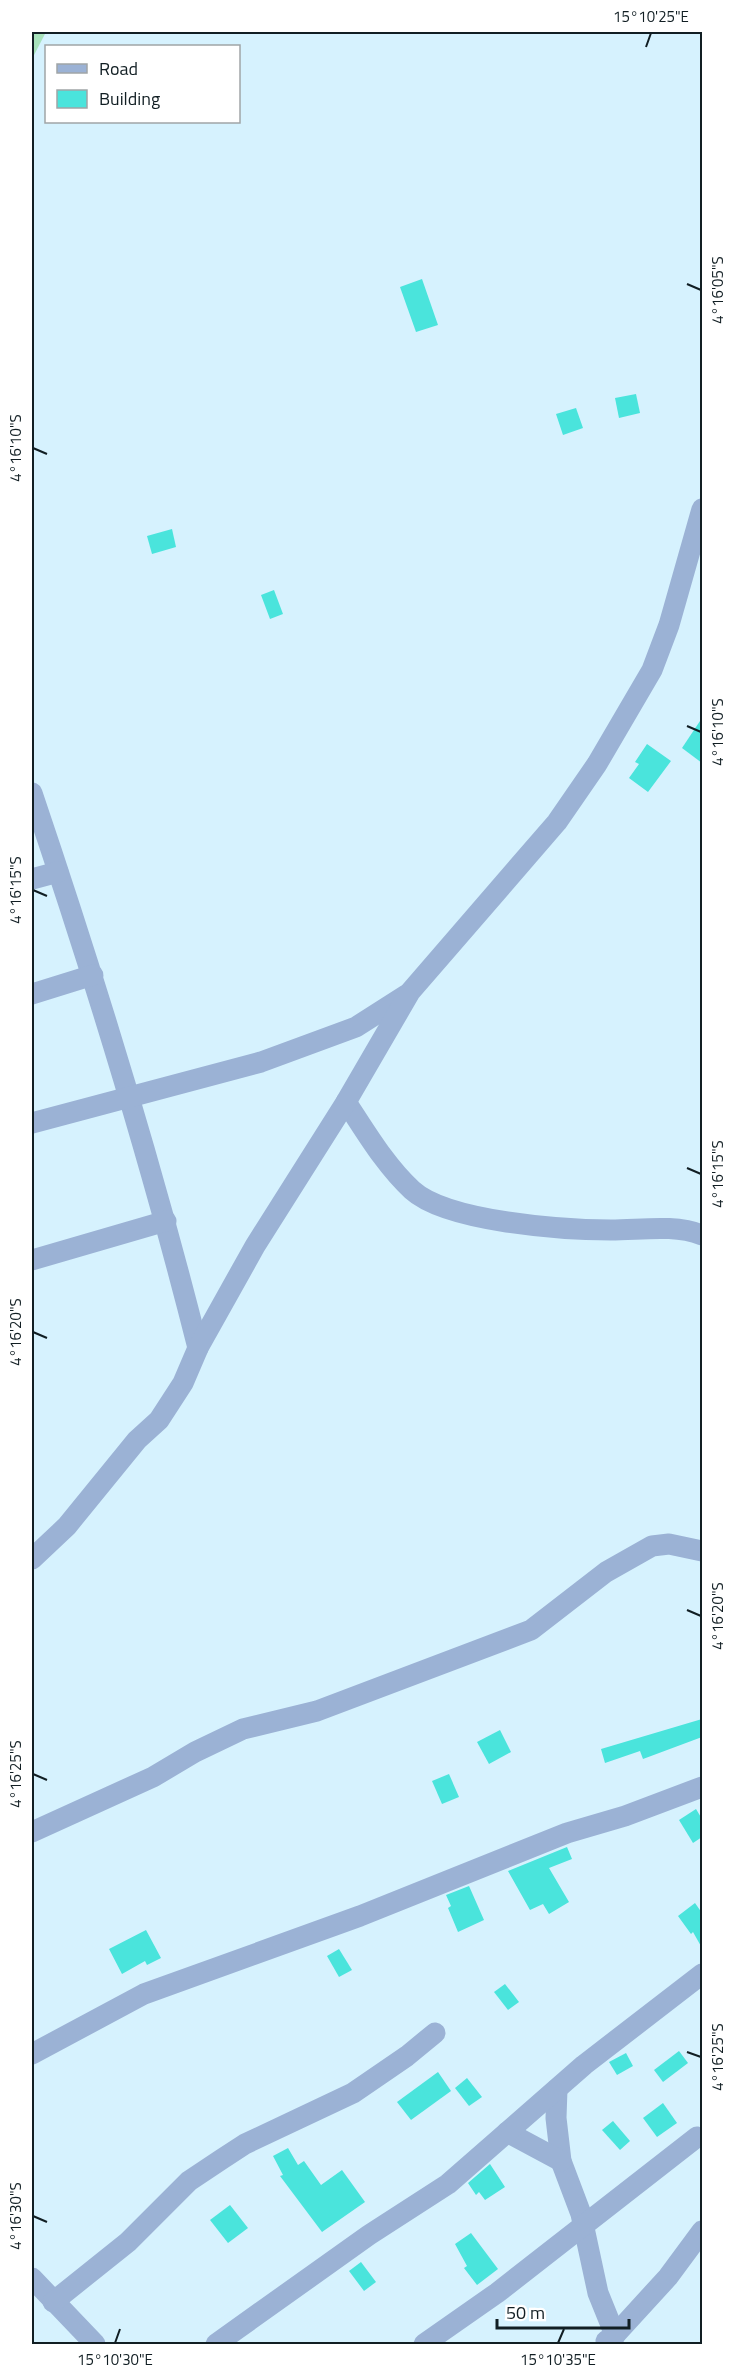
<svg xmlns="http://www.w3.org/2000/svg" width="734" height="2376" font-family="'Titillium Web',sans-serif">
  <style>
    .green { fill: #a7e2bb }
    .building { fill: #4ae4dc }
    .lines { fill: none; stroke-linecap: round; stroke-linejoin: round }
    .minor { stroke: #9bb2d5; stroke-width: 21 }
    .ticks { fill: none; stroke: #111e23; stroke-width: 2 }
    .neatline { fill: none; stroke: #111e23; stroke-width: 2 }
    .ticks-label { font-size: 15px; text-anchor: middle; fill: #111e23 }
  </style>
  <rect width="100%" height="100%" fill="#d6f2fe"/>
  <!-- green -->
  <path class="green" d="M32,32h14l-14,27z"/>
  <!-- building -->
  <g class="building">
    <path d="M422,279l16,46 -22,7 -16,-45z"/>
    <path d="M636,394l4,19 -21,5 -4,-20z"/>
    <path d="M576,408l7,20 -20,7 -7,-21z"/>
    <path d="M172,529l4,18 -24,7 -5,-18z"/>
    <path d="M274,590l9,24 -13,5 -9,-24z"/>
    <path d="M702,718v45l-20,-15z"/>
    <path d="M647,744l24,17 -23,31 -19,-14 10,-14 -4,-2z"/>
    <path d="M702,1719v18l-59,22 -3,-8 -35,12 -4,-14z"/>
    <path d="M500,1730l11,22 -22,12 -12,-22z"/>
    <path d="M449,1774l10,23 -17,7 -10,-23z"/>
    <path d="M696,1809l6,10v18l-9,6 -14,-23z"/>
    <path d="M567,1847l5,12 -23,9 20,34 -20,12 -6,-10 -13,6 -22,-39z"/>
    <path d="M469,1886l15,34 -26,12 -10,-24 3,-2 -5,-11z"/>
    <path d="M695,1903l7,10v35l-9,-16 -2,2 -13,-18z"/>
    <path d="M146,1930l15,28 -14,7 -2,-4 -23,13 -13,-25z"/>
    <path d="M339,1949l13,21 -13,7 -12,-21z"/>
    <path d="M505,1984l14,18 -11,8 -14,-18z"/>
    <path d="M679,2051l9,12 -25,19 -9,-12z"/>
    <path d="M626,2053l7,13 -16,9 -8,-13z"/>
    <path d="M438,2072l13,19 -40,29 -14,-18z"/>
    <path d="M467,2078l15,19 -13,9 -14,-18z"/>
    <path d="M663,2103l14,20 -20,14 -14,-19z"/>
    <path d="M613,2121l17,20 -10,9 -18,-20z"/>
    <path d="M288,2148l10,17 6,-4 17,24 21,-15 23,32 -43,30 -42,-56 3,-1 -10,-19z"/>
    <path d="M490,2164l15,23 -20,13 -6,-8 -3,3 -8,-12z"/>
    <path d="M230,2205l18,23 -20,15 -18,-23z"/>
    <path d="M471,2233l27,36 -21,16 -13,-17 3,-2 -12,-22z"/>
    <path d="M361,2262l15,20 -12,9 -15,-20z"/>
  </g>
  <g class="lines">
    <!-- minor -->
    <g class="minor">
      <path d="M32,793c62,183 119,368 166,555"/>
      <path d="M32,879l26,-7"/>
      <path d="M32,994l61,-19"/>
      <path d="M346,1102c20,30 39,63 66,88 35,32 152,40 199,40 30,0 63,-6 91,5"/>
      <path d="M32,1123l229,-61 95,-35 50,-32"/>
      <path d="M32,1260l134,-39"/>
      <path d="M32,1559l35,-33 70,-86 22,-20 24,-37 15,-35 57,-102 91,-144 64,-110 147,-170 40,-58 55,-94 17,-45 33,-116"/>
      <path d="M32,1832l121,-55 42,-25 48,-23 74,-18 214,-81 75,-58 46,-26 17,-2 33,7"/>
      <path d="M32,2054l112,-60 216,-78 207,-83 58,-17 77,-29"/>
      <path d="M557,2089l-1,29 5,43 20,53 17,79 17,42 -4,9"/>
      <path d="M507,2132l54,29"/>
      <path d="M32,2278l63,66"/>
      <path d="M53,2302l75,-60 61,-61 33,-22 23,-15 108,-51 54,-37 28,-23"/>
      <path d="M606,2341l9,-6 53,-58 34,-46"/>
      <path d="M216,2344l153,-109 79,-51 136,-119 118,-91"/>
      <path d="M424,2344l73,-51 200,-156"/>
    </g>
  </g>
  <!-- ticks -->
  <path class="ticks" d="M646,47l5,-14M687,284l14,6M33,448l14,6M687,726l14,6M33,890l14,6M687,1168l14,6M33,1332l14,6M687,1610l14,6M33,1774l14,6M687,2052l14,5M33,2216l14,6M115,2343l5,-14M558,2343l6,-14"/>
  <!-- border -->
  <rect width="734" height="2376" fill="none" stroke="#ffffff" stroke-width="66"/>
  <!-- legend -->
  <rect x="45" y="45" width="195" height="78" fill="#ffffff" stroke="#a0a5a7" stroke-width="1.5"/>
  <rect x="57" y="64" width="30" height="9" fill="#9bb2d5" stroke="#a0a5a7" stroke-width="1.5"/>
  <text x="99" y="75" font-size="18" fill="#111e23">Road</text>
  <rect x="57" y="90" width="30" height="18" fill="#4ae4dc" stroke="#a0a5a7" stroke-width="1.5"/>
  <text x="99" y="105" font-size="18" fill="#111e23">Building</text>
  <!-- scale -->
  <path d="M497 2319v9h132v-9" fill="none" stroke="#111e23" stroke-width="3"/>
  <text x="506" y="2319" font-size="18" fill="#111e23" stroke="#ffffff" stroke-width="4.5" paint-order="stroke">50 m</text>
  <rect x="33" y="33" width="668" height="2310" class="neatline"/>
  <g class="ticks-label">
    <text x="651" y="22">15°10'25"E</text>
    <text transform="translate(718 290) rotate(-90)" y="5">4°16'05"S</text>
    <text transform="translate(16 448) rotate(-90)" y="5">4°16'10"S</text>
    <text transform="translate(718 732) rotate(-90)" y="5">4°16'10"S</text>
    <text transform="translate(16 890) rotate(-90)" y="5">4°16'15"S</text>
    <text transform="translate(718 1174) rotate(-90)" y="5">4°16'15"S</text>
    <text transform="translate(16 1332) rotate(-90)" y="5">4°16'20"S</text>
    <text transform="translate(718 1616) rotate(-90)" y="5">4°16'20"S</text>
    <text transform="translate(16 1774) rotate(-90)" y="5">4°16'25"S</text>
    <text transform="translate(718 2057) rotate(-90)" y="5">4°16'25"S</text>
    <text transform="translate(16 2216) rotate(-90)" y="5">4°16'30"S</text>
    <text x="115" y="2365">15°10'30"E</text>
    <text x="558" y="2365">15°10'35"E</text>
  </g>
</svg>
